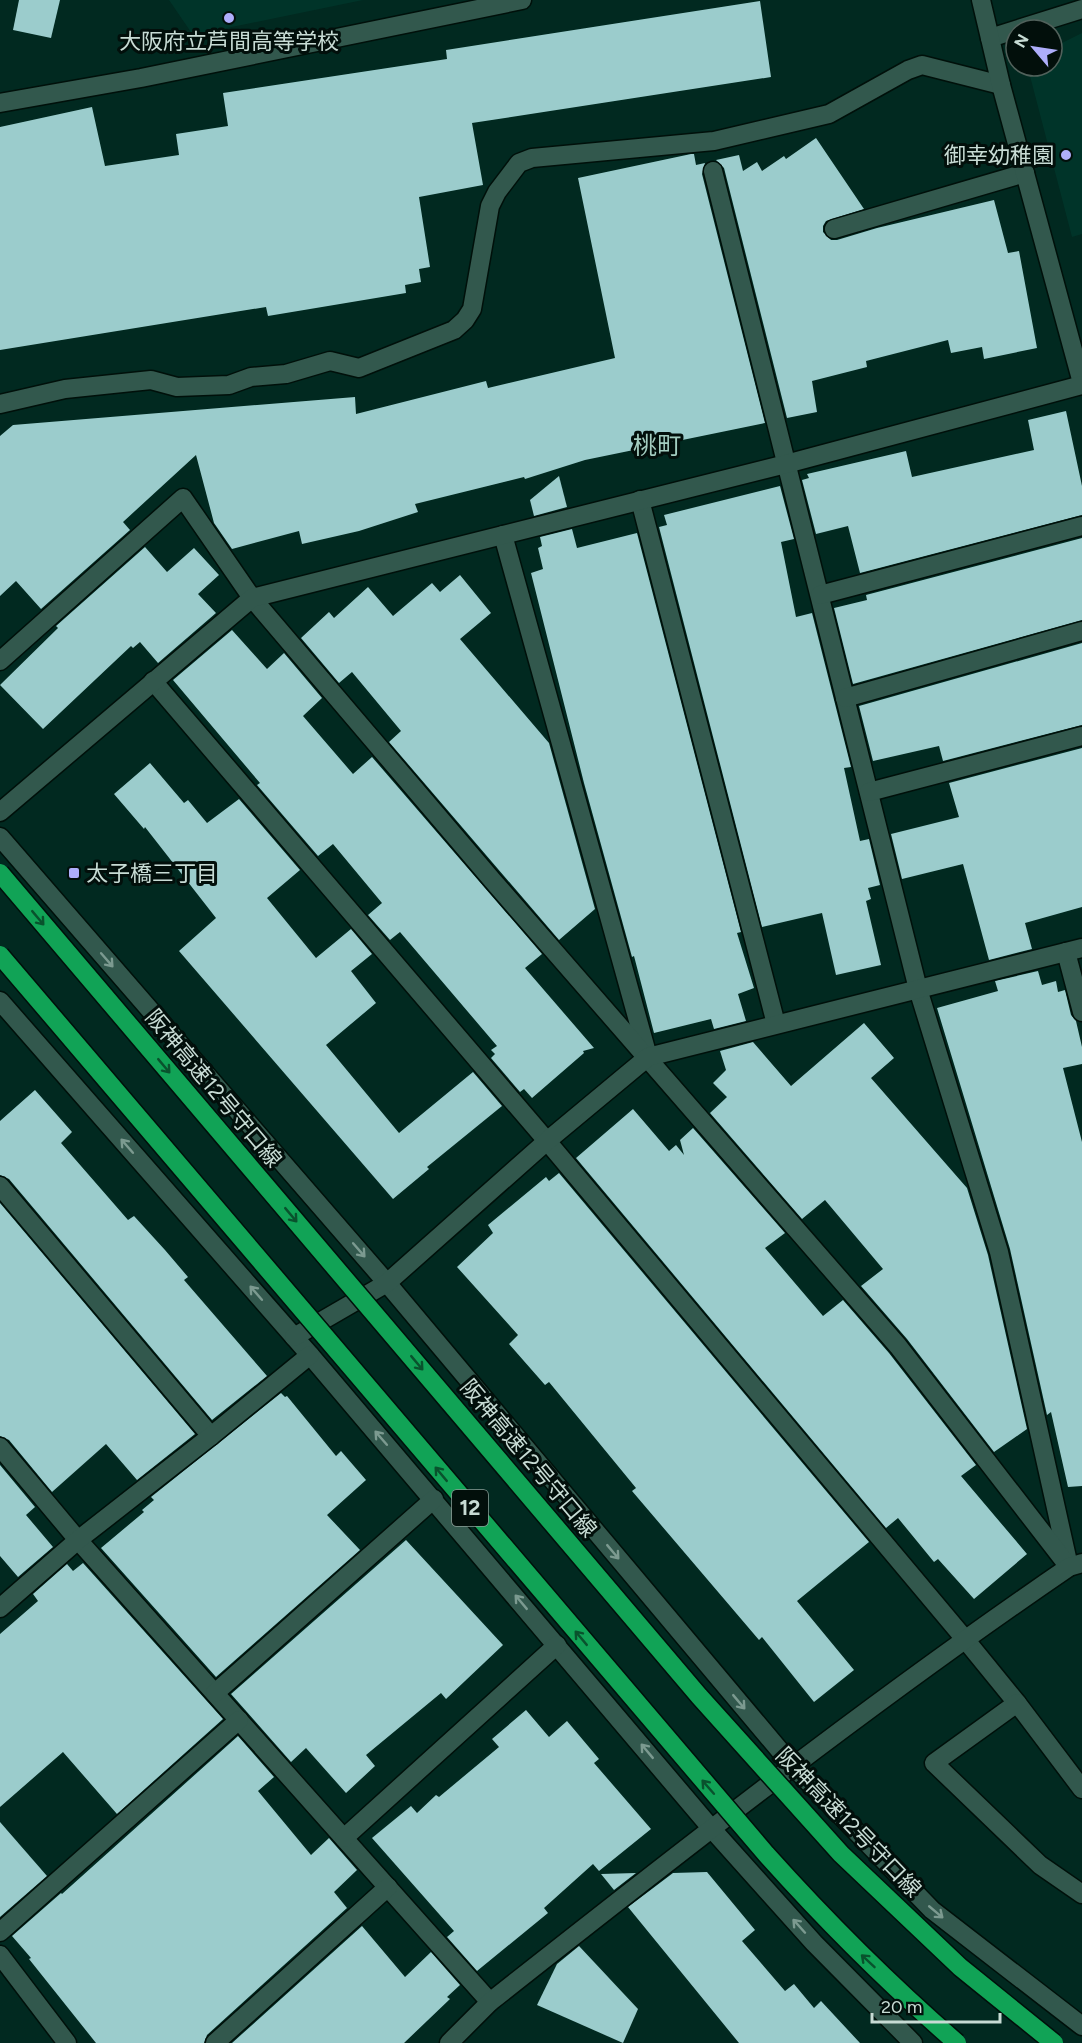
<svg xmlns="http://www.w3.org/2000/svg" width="1082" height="2043" font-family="Figtree,'Noto Sans JP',sans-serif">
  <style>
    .built { fill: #003429 }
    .building { fill: #9bcccc }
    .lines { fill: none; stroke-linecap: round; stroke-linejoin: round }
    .service-casing { stroke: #00100a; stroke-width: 21 }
    .pedestrian-casing { stroke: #00100a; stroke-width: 21 }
    .minor-casing { stroke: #00100a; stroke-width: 21 }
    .service { stroke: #32584d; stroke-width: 18 }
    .pedestrian { stroke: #32584d; stroke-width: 18 }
    .minor { stroke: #32584d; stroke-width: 18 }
    .motorway-bridge-casing { stroke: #00100a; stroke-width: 21; stroke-linecap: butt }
    .motorway-bridge { stroke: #11a356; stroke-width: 18 }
    .oneway { stroke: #09522d }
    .oneway2 { stroke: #7c9a90 }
    .poi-dot { fill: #aeaefb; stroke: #020f0b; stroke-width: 2 }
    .labels { text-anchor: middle; stroke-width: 6; stroke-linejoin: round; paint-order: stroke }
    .shield { fill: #020f0b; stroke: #8c9e98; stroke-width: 1.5 }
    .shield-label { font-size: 21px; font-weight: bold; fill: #c7dbd4 }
    .poi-label { font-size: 22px; fill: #c7dbd4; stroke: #020f0b }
    .street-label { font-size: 22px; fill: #c7dbd4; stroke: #020f0b }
    .neighbourhood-label { font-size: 24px; fill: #a3cdc0; stroke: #020f0b }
  </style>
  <rect width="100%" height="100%" fill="#012920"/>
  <!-- built -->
  <g class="built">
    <path d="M169,0h194l-170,35z"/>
    <path d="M1082,33v201l-10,3 -42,-161 6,-10h16v-18z"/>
  </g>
  <!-- building -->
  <g class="building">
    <path d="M19,0h41l-9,38 -38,-8z"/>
    <path d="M760,1l11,76 -299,46 11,62 -64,12 11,70 -11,2 2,13 -16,3 1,8 -138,23 -2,-9 -266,43v-223l92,-20 13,59 74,-11 -3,-21 52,-8 -5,-33 224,-34 -1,-9z"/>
    <path d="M816,138l48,71 -38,12 -3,5v6l8,8h6l40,-12 117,-28 14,53 11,-2 18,97 -53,11 -2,-12 -31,6 -3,-13 -82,21 1,6 -55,14 5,31 -30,6 -63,-250 -8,-8 23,-5 4,16 14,-9 5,9 22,-15 2,3z"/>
    <path d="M691,154h3l2,11 9,-2 -3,11 63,249 -180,37 -60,19 -1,-2 -109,27 3,8 -59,19 -57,13 -3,-13 -67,18 -18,-26 -18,-68 -73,67 7,8 -89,79 -25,-28 -16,15v-160l13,-11 342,-28 1,17 130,-33 2,7 127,-30 -37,-180z"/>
    <path d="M1066,411l16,75v29l-222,58 -12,-47 -32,8 -14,-54 7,-2 -2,-4 99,-23 6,26 122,-27 -6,-30z"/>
    <path d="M559,476l8,31 -33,9 -4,-16z"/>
    <path d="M780,486l14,53 -13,3 15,75 16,-4 39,154 -7,1 16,73 9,-2 11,46 -12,3 3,11 -5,2 15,64 -45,10 -14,-62 -60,14 -103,-400 8,-2 -3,-10z"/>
    <path d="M572,529l5,19 60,-15 104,399 -4,1 17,55 -16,6 8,27 -32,8 -3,-10 -57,14 -20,-77 -2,1 -48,-174 -53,-210 12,-4 -5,-21 4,-2 -2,-9z"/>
    <path d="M1082,538v82l-229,64 -19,-76 33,-8 -1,-5z"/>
    <path d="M145,547l22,25 27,-24 25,27 -21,19 18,19 -58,50 -18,-21 -7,6 -2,-2 -88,83 -43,-44 58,-57 -2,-2z"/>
    <path d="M460,575l31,38 -31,26 89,104 46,166 -36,31 -170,-198 12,-11 -49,-59 -13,11 -38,-45 28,-26 5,6 34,-31 25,29 39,-33 8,9z"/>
    <path d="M232,630l35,39 17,-16 38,45 -19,18 50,58 19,-17 170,197 -17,14 69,80 -11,3 1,2 -52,45 -8,-9 -4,3 -29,-34 4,-4 -4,-4 6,-4 -97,-114 -10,8 -22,-25 14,-12 -49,-59 -15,12 -61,-71 3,-2 -87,-103z"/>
    <path d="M1082,643v82l-139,36 -4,-15 -66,15 -14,-55z"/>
    <path d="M1082,748v159l-57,16 7,26 -43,11 -26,-96 -61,15 -11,-45 68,-17 -10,-34z"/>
    <path d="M150,763l34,40 4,-3 19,23 32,-24 61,71 -33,28 49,60 35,-29 21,25 -21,17 25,32 -50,42 73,88 74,-61 29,34 -75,61 2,2 -36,30 -214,-248 37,-33 -71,-91 -1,2 -30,-35z"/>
    <path d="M1038,971l4,14 14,-4 2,11 7,-2 6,25 5,6 6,26v17l-19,4 19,74v344l-14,1 -17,-75 -4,3 -37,-166 -73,-241 61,-17 -3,-10z"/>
    <path d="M864,1023l30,35 -23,20 96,110 21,67 39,174 -33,23 -87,-113 -46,-53 22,-17 -58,-69 -23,19 -92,-106 17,-16 -14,-14 13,-13 -6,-19 33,-9 38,44z"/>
    <path d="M35,1090l37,42 -11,11 67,77 6,-4 31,34 23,27 -4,3 83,96 -55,44 -203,-241 -9,-4v-54z"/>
    <path d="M633,1109l36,42 7,-6 8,10 -4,-15 13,-12 92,105 -20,15 58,68 20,-16 46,53 87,112 -15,11 66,78 -53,45 -36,-40 -4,3 -36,-44 -12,10 -310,-370z"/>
    <path d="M559,1173l310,369 -72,59 57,69 -40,32 -52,-65 -3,3 -127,-149 4,-3 -87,-106 -4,3 -36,-41 9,-9 -61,-68 36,-34 -5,-8 58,-48 3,4z"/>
    <path d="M0,1203l195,231 -58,46 -31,-36 -54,48 -43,-52 -9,-4z"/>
    <path d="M281,1393l4,4 2,-1 49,60 5,-5 25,29 -39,35 33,35 -144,127 -115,-129 43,-36 -2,-2 12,-10 -3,-3z"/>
    <path d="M0,1465l35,42 -9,8 27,32 -35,30 -18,-21z"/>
    <path d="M406,1540l97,105 -57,54 -5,-6 -75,62 9,11 -29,27 -40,-45 -15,14 -60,-68z"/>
    <path d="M83,1563l140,156 -106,95 -54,-62 -63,55v-173l38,-33 -5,-7 34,-30 6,7z"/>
    <path d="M526,1710l23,27 18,-16 32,38 -5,4 57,66 -52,42 -6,-7 -49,44 4,5 -71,58 -30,-34 7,-6 -82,-93 39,-32 6,7 19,-18 3,2 60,-50 -7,-8z"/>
    <path d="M238,1736l36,41 -16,14 53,64 18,-17 28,32 -23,22 13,16 -140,127 -3,8h-108l-67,-84 2,-1 -19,-22 49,-43 1,1z"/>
    <path d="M0,1822l47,54 -47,41z"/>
    <path d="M707,1872l48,58 -13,11 43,50 9,-7 20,24 7,-7 39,42h-121l-111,-136 45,-34z"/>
    <path d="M636,1873l-22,17 -13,-16z"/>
    <path d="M362,1926l43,51 26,-25 29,33 -13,12 3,2 -46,44h-172z"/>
    <path d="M579,1946l59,63 -15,34 -86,-38 20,-41z"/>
  </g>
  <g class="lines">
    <defs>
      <g id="service">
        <path d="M834,229l191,-56"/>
        <path d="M1066,952l16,60"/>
        <path d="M964,1638l53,65"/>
        <path d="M1082,1789l-65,-86 -83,60 106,102 42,29"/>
      </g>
      <g id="pedestrian">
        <path d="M990,38l92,-29"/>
        <path d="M0,404l65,-15 86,-9 26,7 52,-2 22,-8 35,-3 44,-13 29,7 95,-38 11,-10 7,-11 18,-103 7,-14 22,-29 13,-5 182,-17 115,-27 79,-44 14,-5 79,20"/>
      </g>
      <g id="minor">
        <path d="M981,0l20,85 81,298"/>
        <path d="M0,103l141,-25 381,-78"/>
        <path d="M713,171l205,818 81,263 69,310"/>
        <path d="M640,500l136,524"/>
        <path d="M503,535l144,518"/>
        <path d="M820,595l262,-69"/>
        <path d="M0,661l183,-163 69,100 241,283 405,465 171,221"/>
        <path d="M153,681l394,460 417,497"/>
        <path d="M845,698l237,-67"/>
        <path d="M869,792l213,-56"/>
        <path d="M0,812l252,-214 534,-134 296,-79"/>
        <path d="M0,837l387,446 405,482 140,145 150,116"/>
        <path d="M0,1001l310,354 401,473 103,115 99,100"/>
        <path d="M0,1186l211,250"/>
        <path d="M294,1337l93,-54 160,-142 101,-84 434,-109"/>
        <path d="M0,1447l78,93 412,462"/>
        <path d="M0,1608l78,-68 133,-104 99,-81"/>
        <path d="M215,1693l219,-194"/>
        <path d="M344,1838l213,-193"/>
        <path d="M0,1932l239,-212"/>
        <path d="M0,1955l67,88"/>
        <path d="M215,2043l173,-156"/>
        <path d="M449,2043l41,-41c190,-150 380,-299 579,-435l13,-4"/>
      </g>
    </defs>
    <!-- service casing -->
    <use href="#service" class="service-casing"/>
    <!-- pedestrian casing -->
    <use href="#pedestrian" class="pedestrian-casing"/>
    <!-- minor casing -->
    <use href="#minor" class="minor-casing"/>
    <!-- service -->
    <use href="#service" class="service"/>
    <!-- pedestrian -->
    <use href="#pedestrian" class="pedestrian"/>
    <!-- minor -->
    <use href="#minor" class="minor"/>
    <defs>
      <g id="motorway-bridge">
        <path d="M0,873l699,823 142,158 119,113 94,76"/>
        <path d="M0,955l766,899c60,67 123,130 191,189"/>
      </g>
    </defs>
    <!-- motorway-bridge casing -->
    <use href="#motorway-bridge" class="motorway-bridge-casing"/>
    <!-- motorway-bridge -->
    <use href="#motorway-bridge" class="motorway-bridge"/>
  </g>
  <!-- one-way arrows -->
  <defs><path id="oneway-shaft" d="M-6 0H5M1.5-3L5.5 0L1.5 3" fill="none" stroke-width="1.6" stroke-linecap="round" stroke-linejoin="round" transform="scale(1.5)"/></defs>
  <g class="oneway">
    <use href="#oneway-shaft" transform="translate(38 918) rotate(50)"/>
    <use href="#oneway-shaft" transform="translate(164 1066) rotate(50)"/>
    <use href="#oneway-shaft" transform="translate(291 1215) rotate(50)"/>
    <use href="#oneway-shaft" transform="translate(417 1363) rotate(50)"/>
    <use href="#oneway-shaft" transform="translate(441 1474) rotate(-130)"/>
    <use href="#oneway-shaft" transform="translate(581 1638) rotate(-130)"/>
    <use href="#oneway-shaft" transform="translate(708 1787) rotate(-131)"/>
    <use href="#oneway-shaft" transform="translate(868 1961) rotate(-137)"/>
  </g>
  <g class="oneway2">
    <use href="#oneway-shaft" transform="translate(107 960) rotate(49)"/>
    <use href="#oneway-shaft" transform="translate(127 1146) rotate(-131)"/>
    <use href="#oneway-shaft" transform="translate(359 1250) rotate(49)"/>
    <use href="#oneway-shaft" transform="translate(256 1293) rotate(-131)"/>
    <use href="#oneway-shaft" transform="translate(381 1438) rotate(-131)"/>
    <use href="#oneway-shaft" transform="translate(613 1552) rotate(50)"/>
    <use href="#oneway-shaft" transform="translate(521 1602) rotate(-130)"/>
    <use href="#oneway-shaft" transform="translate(739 1702) rotate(50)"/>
    <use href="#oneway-shaft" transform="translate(647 1751) rotate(-130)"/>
    <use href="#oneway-shaft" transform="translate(936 1912) rotate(40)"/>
    <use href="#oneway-shaft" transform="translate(799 1926) rotate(-132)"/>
  </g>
  <!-- markers -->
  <g class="poi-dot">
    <circle cx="229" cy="18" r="6"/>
    <circle cx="1066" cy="155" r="6"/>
    <rect x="68" y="867" width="12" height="12" rx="3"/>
  </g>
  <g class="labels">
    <!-- shield labels -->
    <rect class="shield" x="452" y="1490" width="36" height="36" rx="4.5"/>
    <g class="shield-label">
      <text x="470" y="1515">12</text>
    </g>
    <!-- poi labels -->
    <g class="poi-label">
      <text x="229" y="49">大阪府立芦間高等学校</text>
      <text x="1054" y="163" text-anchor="end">御幸幼稚園</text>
      <text x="86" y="881" text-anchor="start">太子橋三丁目</text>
    </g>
    <!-- street labels -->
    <g class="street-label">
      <text transform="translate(214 1088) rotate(50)" y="8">阪神高速12号守口線</text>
      <text transform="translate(529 1458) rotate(50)" y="8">阪神高速12号守口線</text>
      <text transform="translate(849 1822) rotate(46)" y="8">阪神高速12号守口線</text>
    </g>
    <!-- neighbourhood labels -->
    <g class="neighbourhood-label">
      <text x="657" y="454">桃町</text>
    </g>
  </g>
  <!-- north arrow -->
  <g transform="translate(1034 48) rotate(299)"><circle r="28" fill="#020f0b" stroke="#51615b" stroke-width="1.5"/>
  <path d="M0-4.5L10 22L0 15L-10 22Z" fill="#aeaefb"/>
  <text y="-9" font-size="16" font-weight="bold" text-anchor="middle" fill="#c7dbd4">N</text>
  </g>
  <!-- scale -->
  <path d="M872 2013v9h128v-9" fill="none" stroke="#c7dbd4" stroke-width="3"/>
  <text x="881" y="2013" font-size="18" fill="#c7dbd4" stroke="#020f0b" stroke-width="4.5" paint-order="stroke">20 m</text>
</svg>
